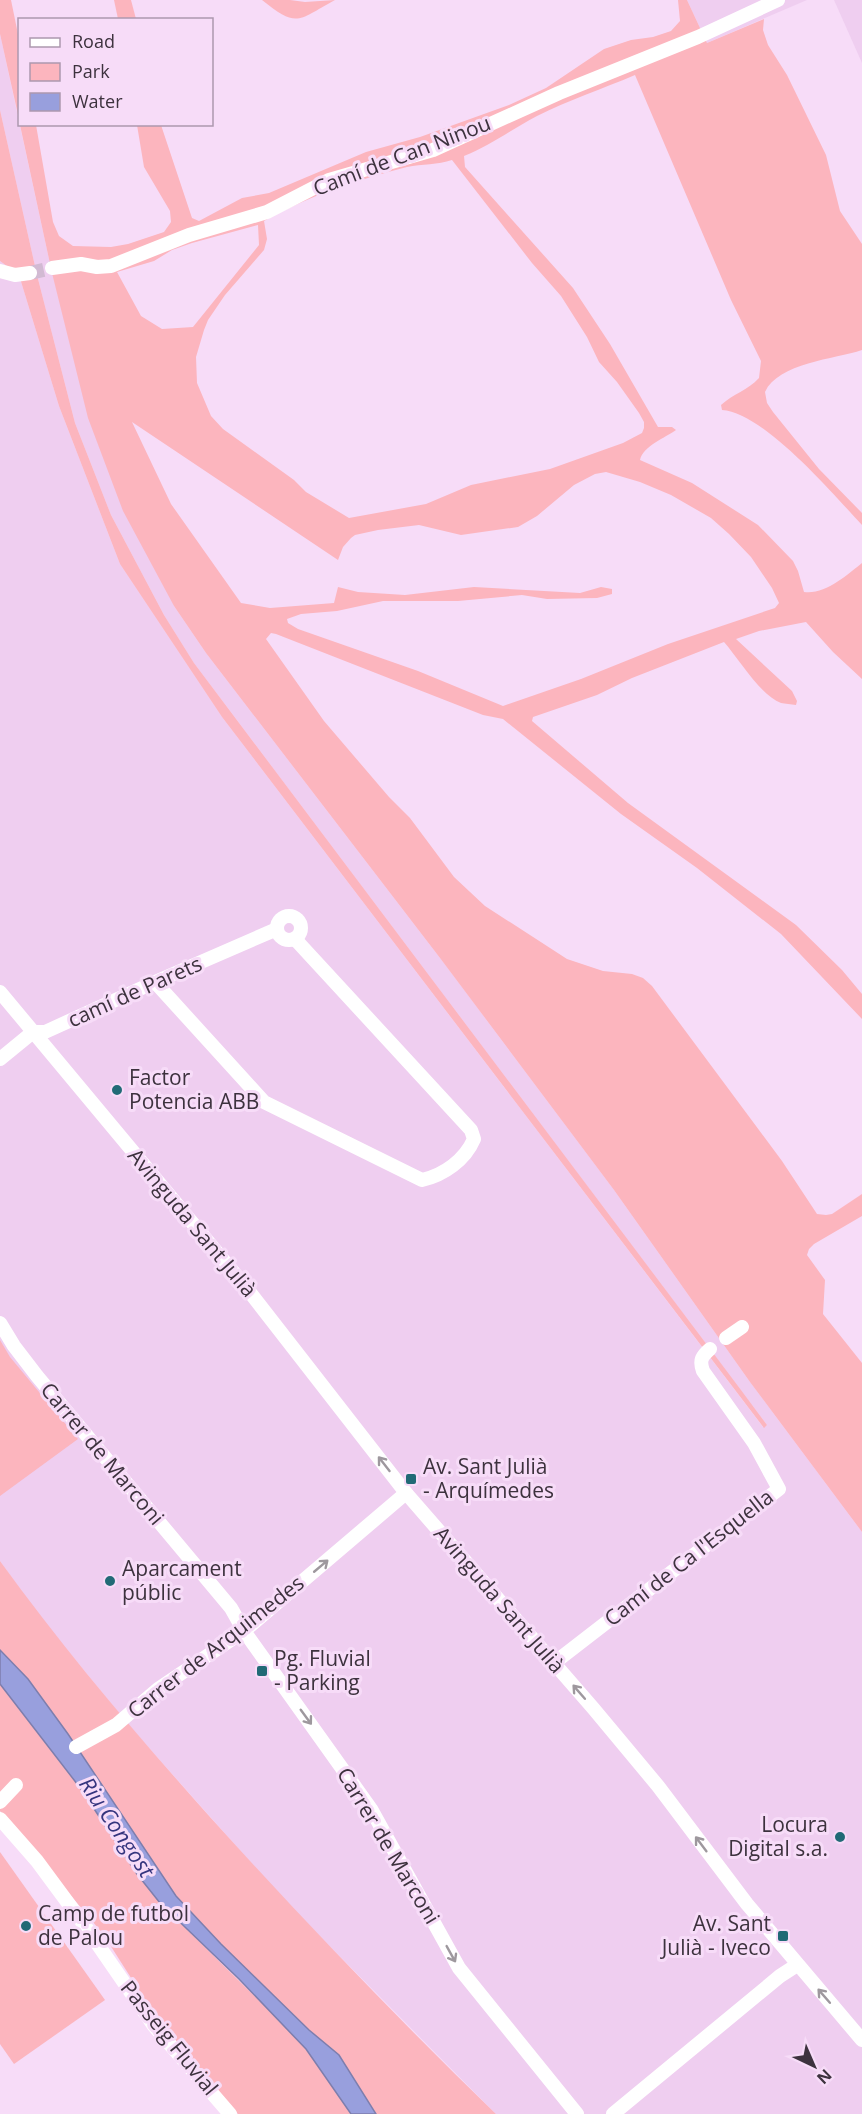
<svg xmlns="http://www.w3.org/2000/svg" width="862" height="2114" font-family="'Open Sans',sans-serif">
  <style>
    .built { fill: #efcef0 }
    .green { fill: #fcb5be; fill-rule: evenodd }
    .water { fill: #989fdd; stroke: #7d7ead; stroke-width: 1.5 }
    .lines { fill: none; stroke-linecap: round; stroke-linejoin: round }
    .street-tunnel { stroke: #d2bad3; stroke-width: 14; stroke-dasharray: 14 7; stroke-linecap: butt }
    .street { stroke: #fff; stroke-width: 14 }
    .oneway { stroke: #9e989e }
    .poi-dot { fill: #216a76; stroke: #f7dcf8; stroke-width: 2 }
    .labels { text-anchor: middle; stroke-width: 6; stroke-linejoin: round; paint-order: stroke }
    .street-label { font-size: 21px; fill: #3d323e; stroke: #f7dcf8 }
    .poi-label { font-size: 21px; fill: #3d323e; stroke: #f7dcf8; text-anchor: start }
    .water-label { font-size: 22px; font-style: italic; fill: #35357e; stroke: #f7dcf8 }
  </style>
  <rect width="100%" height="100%" fill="#f7dcf8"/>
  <!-- built -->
  <g class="built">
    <path d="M687,0h120l-100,43z"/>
    <path d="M834,0h28v63z"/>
    <path d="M0,34l52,239 122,333 32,47 234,305 174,232 136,192 112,150v582h-366l-209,-211 -154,-173 -96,-117 -37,-52v-1300l19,14 40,131 61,158 102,153 541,710 4,-2 -573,-762 -30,-48 -53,-100 -36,-92 -38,-148 -37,-165z"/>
  </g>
  <!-- green -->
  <g class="green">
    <path d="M0,0h11l8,39 1,85 -20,-90z"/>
    <path d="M114,0h17l5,19h-18z"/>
    <path d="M262,0h28l15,2 30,-2c-37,20 -37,29 -73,0z"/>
    <path d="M678,0h9l20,43 57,-24 -1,11 5,15 19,30 39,80 14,56 22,33v106c-27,9 -84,13 -97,42l2,11 6,9 46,57 43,44v12c-29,-31 -99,-113 -140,-115l-1,-5c12,-11 27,-15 38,-27l2,-17 -30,-61 -96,-225c-33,14 -66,25 -98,41 -25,13 -47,30 -73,40l1,11 108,121 37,56 48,83h14l4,3c-11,8 -33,16 -36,30l52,23 66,42 35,36 5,10 6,21c21,3 43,-17 58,-29v116l-29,-27 -27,-30 -47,9 -23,8 56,52 5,10 -1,4c-5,-1 -11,-1 -15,-2 -21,-8 -42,-44 -57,-61l-92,36 -35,17 -64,22 -1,4 96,82 168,122 46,45 20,24v25l-81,-85 -84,-66 -76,-54 -118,-95 -20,-4 -207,-81 -5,-1 -5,6 58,82 65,76 21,21 44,59 31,29 82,53 36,12 29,3 11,4 9,8 130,175 35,53 9,1 6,-1 30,-20v22l-48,28 -5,5 -2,6 18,25 -2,34 39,49v169l-112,-150 -136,-192 -174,-232 -234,-305 -32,-47 -51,-95 -35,-93 -36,-145 -32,-148h16l17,97 6,14 14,10 38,1 17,-3 36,-12 7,-10 -1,-11 -26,-44 -7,-42h24l31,93 7,3 43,-23 27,-5 97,-41 54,-15 89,-32 37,-17 58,-39 27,-9 22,-3 18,-6 9,-10zM452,160l80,103 29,33 26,41 12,25 18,20 22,31 5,9v6l-2,5 -19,10 -73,26 -79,16 -45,19 -77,14 -43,-26 -12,-12 -71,-51 -12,-13 -14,-33 -1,-26 8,-27 4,-10 17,-25 39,-45 3,-11 -3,-18c45,-25 92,-41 143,-54 15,-3 31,-2 45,-7zM258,225l1,20 -66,82 -31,2 -21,-13 -24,-44 37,-11 18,-11 20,-7zM132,422l206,138 5,-13 8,-9 4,-3 23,-5 41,-5 42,10 57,-8 19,-11 37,-31 21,-11 11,-2 34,10 31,13 40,23 18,16 22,23 21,31 7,15 -4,5 -107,36 -87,35 -78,27 -85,-35 -120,-42 -10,-6 -1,-4 14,-5 36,-3 46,-10h75l64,-6 25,4 50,-1 15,-4v-5l-11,-2 -21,6 -106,-6 -69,8 -47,-3 -20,-5 -4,16 -64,5 -29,-5 -70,-99z"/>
    <path d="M0,110l37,165 38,148 36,92 53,100 30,48 547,727 26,35 -3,3 -542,-711 -102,-153 -61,-158 -40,-131 -19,-14z"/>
    <path d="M0,1340l10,17 68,82 -78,57z"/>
    <path d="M0,1561c65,90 136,173 210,256 92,102 187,201 286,297h-120l-37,-59 -30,-25 -88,-86 -45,-48 -108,-162 -40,-55 -28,-29z"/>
    <path d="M0,1684l81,105 56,85 23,29 132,130 21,25 38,56h-113l-82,-97 -53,-83 -103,-123z"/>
    <path d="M0,1852l105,148 -91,64 -14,-20z"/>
  </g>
  <!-- water -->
  <path class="water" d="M0,1650l28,29 40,55 108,162 45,48 88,86 30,25 37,59h-25l-45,-65 -67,-70 -79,-76 -23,-29 -56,-85 -81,-105z"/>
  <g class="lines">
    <!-- street-tunnel -->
    <path class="street-tunnel" d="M30,273l22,-5"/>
    <!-- street -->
    <g class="street">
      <path d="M52,268l29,-4 16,3 14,-1 78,-31 78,-23 62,-32 104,-30 126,-57 139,-56 80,-37"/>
      <path d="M0,271l15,4 15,-2"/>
      <circle cx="289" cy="928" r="12"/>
      <path d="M155,982l109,120 158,78c22,-5 43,-20 52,-41l-3,-9 -176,-191"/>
      <path d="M0,992l245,294 161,207 187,215 65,78 89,118 115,136"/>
      <path d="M0,1059l33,-27h12l110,-50 122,-53"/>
      <path d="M0,1323l14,23 23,30 194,232 13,23 127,178 88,159 118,146"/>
      <path d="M726,1338l16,-11"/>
      <path d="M554,1663l225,-174 -25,-46 -51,-72c-4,-11 -1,-15 7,-22"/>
      <path d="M76,1747l40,-22 42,-36 86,-58 162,-138"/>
      <path d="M0,1802l16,-17"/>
      <path d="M0,1819l37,42 48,65 69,100 76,88"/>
      <path d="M613,2114l167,-138 17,-11"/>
    </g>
  </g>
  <!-- one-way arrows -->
  <defs><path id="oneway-shaft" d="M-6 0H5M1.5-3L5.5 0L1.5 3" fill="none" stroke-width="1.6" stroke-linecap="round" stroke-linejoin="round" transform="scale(1.5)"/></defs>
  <g class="oneway">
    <use href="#oneway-shaft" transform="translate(384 1464) rotate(-128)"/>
    <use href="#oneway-shaft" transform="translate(321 1566) rotate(-40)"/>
    <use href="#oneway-shaft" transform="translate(579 1692) rotate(-131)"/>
    <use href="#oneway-shaft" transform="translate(306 1717) rotate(54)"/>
    <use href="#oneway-shaft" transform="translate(701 1844) rotate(-127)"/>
    <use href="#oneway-shaft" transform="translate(451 1954) rotate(61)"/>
    <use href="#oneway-shaft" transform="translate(824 1996) rotate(-131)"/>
  </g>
  <!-- markers -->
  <g class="poi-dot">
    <circle cx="117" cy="1090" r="6"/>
    <rect x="405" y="1473" width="12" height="12" rx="3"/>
    <circle cx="110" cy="1581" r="6"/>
    <rect x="256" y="1665" width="12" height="12" rx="3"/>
    <circle cx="840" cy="1837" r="6"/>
    <circle cx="26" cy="1926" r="6"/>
    <rect x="777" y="1930" width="12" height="12" rx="3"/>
  </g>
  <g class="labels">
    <!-- street labels -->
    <g class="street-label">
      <text transform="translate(402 156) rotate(-21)" y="7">Camí de Can Ninou</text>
      <text transform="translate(135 992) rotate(-24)" y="7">camí de Parets</text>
      <text transform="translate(192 1223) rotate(50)" y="7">Avinguda Sant Julià</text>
      <text transform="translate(102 1454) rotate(50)" y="7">Carrer de Marconi</text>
      <text transform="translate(689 1558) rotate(-38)" y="7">Camí de Ca l'Esquella</text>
      <text transform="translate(499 1600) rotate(49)" y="7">Avinguda Sant Julià</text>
      <text transform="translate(216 1647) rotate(-38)" y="7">Carrer de Arquimedes</text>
      <text transform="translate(388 1846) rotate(59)" y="7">Carrer de Marconi</text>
      <text transform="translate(169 2038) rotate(51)" y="7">Passeig Fluvial</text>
    </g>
    <!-- poi labels -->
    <g class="poi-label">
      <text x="129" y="1085">Factor<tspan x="129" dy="24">Potencia ABB</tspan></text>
      <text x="423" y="1474">Av. Sant Julià<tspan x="423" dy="24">- Arquímedes</tspan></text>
      <text x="122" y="1576">Aparcament<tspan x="122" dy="24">públic</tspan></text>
      <text x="274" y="1666">Pg. Fluvial<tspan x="274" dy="24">- Parking</tspan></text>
      <text x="828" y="1832" text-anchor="end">Locura<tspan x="828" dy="24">Digital s.a.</tspan></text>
      <text x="38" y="1921">Camp de futbol<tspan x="38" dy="24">de Palou</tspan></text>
      <text x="771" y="1931" text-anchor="end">Av. Sant<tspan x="771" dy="24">Julià - Iveco</tspan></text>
    </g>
    <!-- water labels -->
    <g class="water-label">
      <text transform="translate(117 1827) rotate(56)" y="8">Riu Congost</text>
    </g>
  </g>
  <!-- legend -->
  <rect x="18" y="18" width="195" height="108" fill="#f7dcf8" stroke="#ad98ae" stroke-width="1.5"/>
  <rect x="30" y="38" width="30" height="9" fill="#ffffff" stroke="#ad98ae" stroke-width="1.5"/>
  <text x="72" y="48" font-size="18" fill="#3d323e">Road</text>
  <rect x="30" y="63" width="30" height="18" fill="#fcb5be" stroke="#ad98ae" stroke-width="1.5"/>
  <text x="72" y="78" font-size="18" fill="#3d323e">Park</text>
  <rect x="30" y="93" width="30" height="18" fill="#989fdd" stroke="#ad98ae" stroke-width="1.5"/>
  <text x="72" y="108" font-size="18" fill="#3d323e">Water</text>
  <!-- north arrow -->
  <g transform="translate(814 2066) rotate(136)" stroke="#f7dcf8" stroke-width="4.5" paint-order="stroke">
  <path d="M0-4.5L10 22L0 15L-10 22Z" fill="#3d323e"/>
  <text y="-9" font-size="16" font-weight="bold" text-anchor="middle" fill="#3d323e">N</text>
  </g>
</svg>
